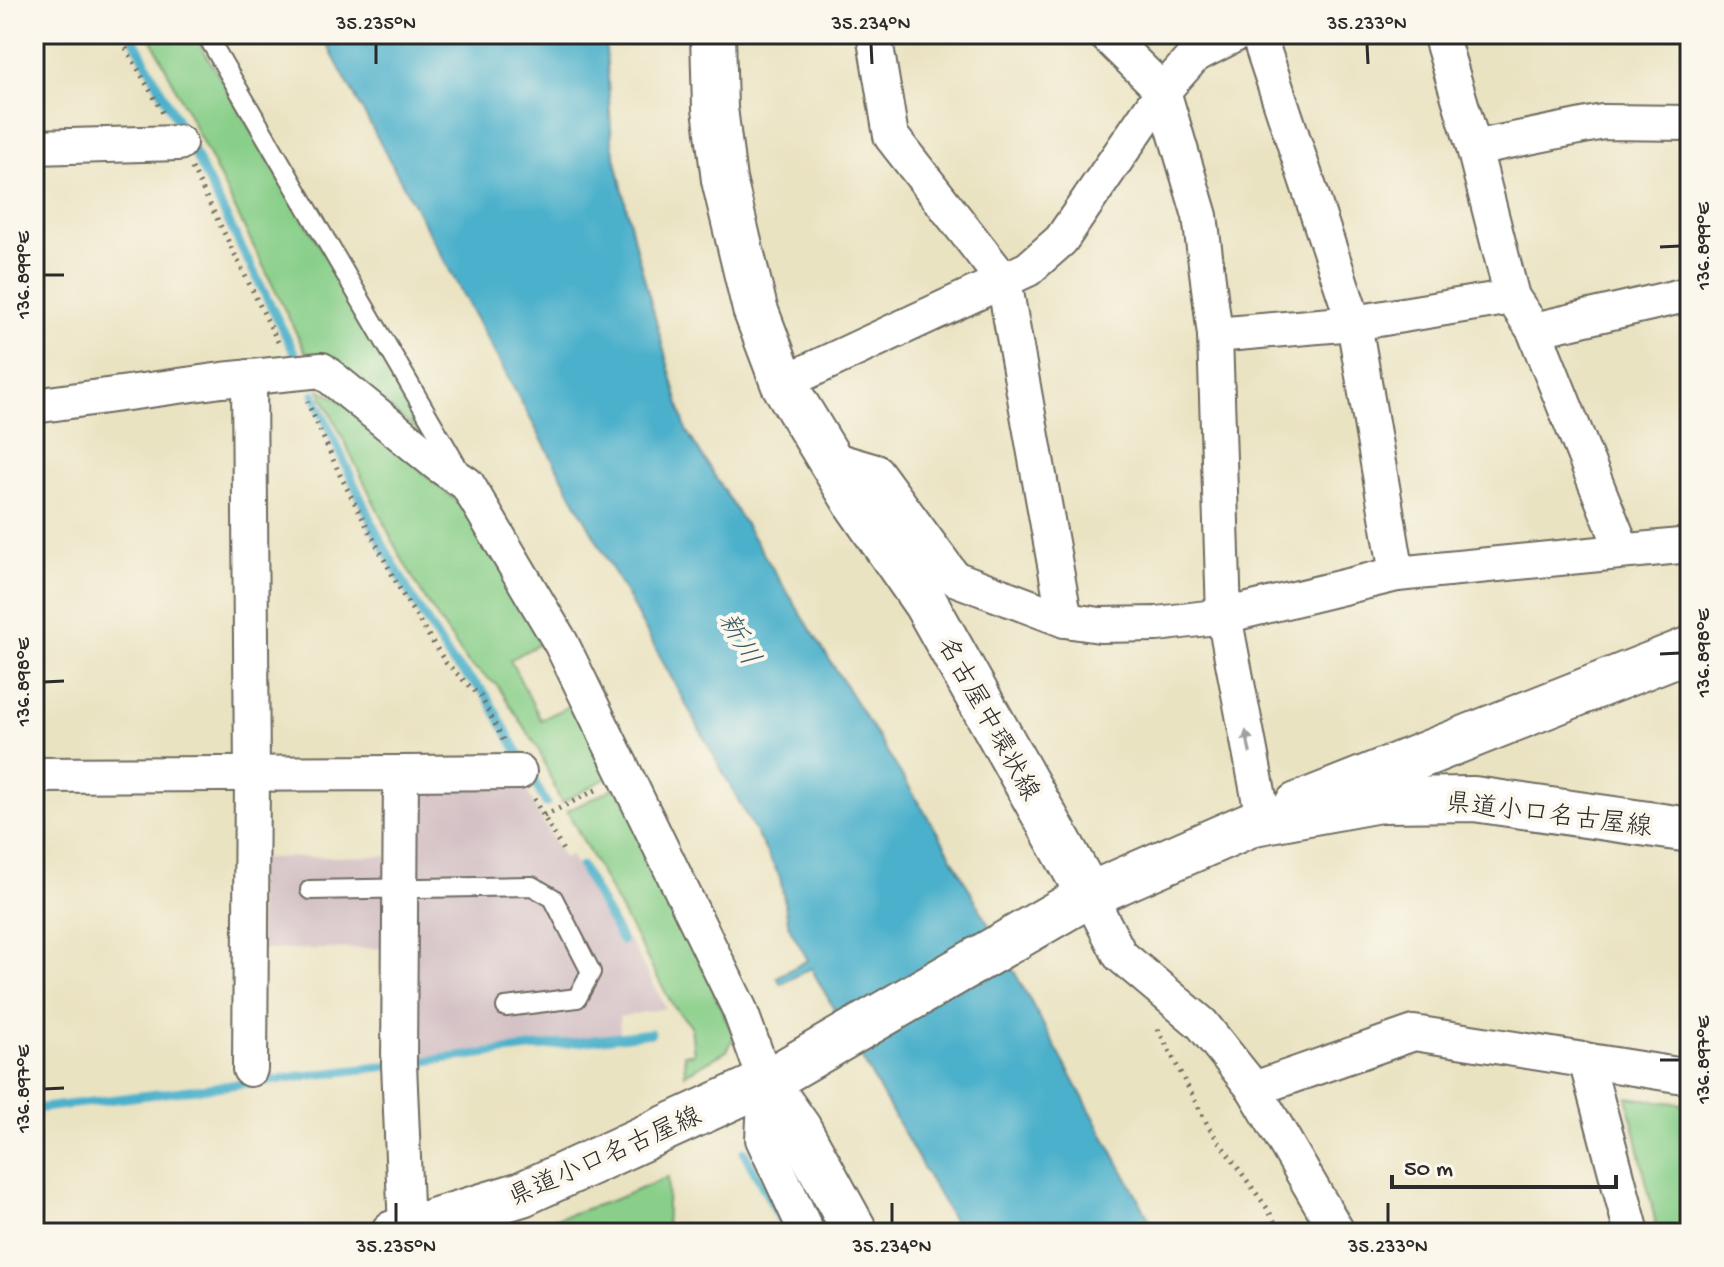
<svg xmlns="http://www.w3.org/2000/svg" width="1724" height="1267" font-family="'Gochi Hand','Klee One',sans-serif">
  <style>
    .industrial { fill: #d2bec3 }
    .green { fill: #89cf8a; stroke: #5a7d5a; stroke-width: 2 }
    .water { fill: #4cb0cb; stroke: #3c6e7b; stroke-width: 2 }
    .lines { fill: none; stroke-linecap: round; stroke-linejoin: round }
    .stream { stroke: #4cb0cb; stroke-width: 9 }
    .service-casing { stroke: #6e6b60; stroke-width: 22 }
    .minor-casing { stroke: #6e6b60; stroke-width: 38 }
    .tertiary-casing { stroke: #6e6b60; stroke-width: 48 }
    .secondary-casing { stroke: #6e6b60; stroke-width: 48 }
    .primary-casing { stroke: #6e6b60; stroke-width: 48 }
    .path { stroke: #6e6b60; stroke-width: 5; stroke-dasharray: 2 6; stroke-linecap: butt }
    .service { stroke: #fff; stroke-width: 18 }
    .minor { stroke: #fff; stroke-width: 34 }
    .tertiary { stroke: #fff; stroke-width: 44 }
    .secondary { stroke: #fff; stroke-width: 44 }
    .primary { stroke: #fff; stroke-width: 44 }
    .oneway { fill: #a0a0a0 }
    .ticks { fill: none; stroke: #2b2b2b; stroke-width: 3 }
    .labels { text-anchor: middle; stroke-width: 8; stroke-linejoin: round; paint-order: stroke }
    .street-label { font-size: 26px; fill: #2b2b2b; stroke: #fbf7ec }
    .water-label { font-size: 28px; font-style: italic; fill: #375a63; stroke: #fbf7ec }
    .neatline { fill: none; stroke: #2b2b2b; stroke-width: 3 }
    .ticks-label { font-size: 20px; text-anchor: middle; fill: #2b2b2b }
  </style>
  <rect width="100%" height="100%" fill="#fbf7ec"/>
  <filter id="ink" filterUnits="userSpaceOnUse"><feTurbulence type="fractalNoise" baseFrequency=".0125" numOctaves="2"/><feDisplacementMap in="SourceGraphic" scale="16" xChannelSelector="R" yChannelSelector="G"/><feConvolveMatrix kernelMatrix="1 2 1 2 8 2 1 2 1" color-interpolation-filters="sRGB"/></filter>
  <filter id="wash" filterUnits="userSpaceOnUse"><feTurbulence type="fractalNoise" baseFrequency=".006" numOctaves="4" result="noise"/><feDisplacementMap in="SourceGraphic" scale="32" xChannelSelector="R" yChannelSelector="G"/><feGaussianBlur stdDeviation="1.8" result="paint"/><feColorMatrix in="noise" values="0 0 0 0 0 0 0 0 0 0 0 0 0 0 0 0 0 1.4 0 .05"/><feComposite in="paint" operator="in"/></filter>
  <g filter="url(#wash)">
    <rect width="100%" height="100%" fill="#eae3c2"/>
    <!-- industrial -->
    <g class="industrial">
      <path d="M513,780l12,8 38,70 7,-3 49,90 10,-5 37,68 -47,9 1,17 -211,26 1,-269 9,-9z"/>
      <path d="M388,856l1,92 -130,2 -1,-92z"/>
    </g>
    <!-- green -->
    <g class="green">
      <path d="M149,34h45l236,398 -4,6 -102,-84 -18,-1z"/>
      <path d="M319,389l17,9 141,120 69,122 -36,20 31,60 36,-18 35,73 -51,28 -22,-53 -42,-65 -29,-22 -43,-64 -26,-45z"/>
      <path d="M618,786l116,250 -7,15 -42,23 -1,-20h10l-3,-28 -18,-20 -106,-195z"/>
      <path d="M1627,1097l63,8v128h-32z"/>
      <path d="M668,1177l-2,56h-140l1,-5 89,-29z"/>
    </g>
    <!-- water -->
    <path class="water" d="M321,34h284l7,109 23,102 51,185 258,413 213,390h-197l-149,-265 -30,16 -4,-7 31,-17 -19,-33 -9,-50z"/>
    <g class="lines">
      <!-- stream -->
      <g class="stream">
        <path d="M131,34l58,109 106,211"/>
        <path d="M314,395l62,137 34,62 42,68 33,31 61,110"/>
        <path d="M581,866l41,75"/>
        <path d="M416,1062l235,-29"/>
        <path d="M34,1109l353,-43"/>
        <path d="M744,1152l44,81"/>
      </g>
    </g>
  </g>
  <g filter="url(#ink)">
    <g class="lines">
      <defs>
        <g id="service">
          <path d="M206,34l254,437"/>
          <path d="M310,890l222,-4 21,12 38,74 -14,26 -71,9"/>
        </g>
        <g id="minor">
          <path d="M874,34l17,102 113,145 61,339"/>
          <path d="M1105,34l58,57 37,125 15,119 9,281 39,202"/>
          <path d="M1258,34l96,289 43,251"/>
          <path d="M1440,34l34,114 38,149 22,33 89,221"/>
          <path d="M34,147l145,-4"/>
          <path d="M1474,148l129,-26 87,1"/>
          <path d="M1534,330l156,-36"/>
          <path d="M1215,335l139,-12 158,-26"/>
          <path d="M249,377l3,397 -2,295"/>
          <path d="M783,383l245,-114 33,-29 102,-149 32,-36 41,-21"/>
          <path d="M34,406l188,-26 100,-10 117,95 28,19 94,159 178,365 27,74 -3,57 44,94"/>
          <path d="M828,458l48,14 78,106 111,42 35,5 57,-1 67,-8 173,-42 293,-29"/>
          <path d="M401,773l118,-1"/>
          <path d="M34,775l367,-2 -2,291 7,165"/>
          <path d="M1089,895l31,60 82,69 52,65 84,144"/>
          <path d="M1586,1060l46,173"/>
          <path d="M1254,1089l160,-56 276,44"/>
        </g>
        <path id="tertiary" d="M1297,805l393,-156"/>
        <g id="secondary">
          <path d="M1089,895l165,-72 126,-23 94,-1 216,31"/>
          <path d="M393,1233l129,-39 244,-112"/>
        </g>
        <path id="primary" d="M713,34l2,74 9,72 31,129 28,74 73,120 70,101 163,291 -323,187 33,47 57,104"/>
      </defs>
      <!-- service casing -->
      <use href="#service" class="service-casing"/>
      <!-- minor casing -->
      <use href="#minor" class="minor-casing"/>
      <!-- tertiary casing -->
      <use href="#tertiary" class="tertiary-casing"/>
      <!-- secondary casing -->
      <use href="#secondary" class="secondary-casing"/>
      <!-- primary casing -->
      <use href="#primary" class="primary-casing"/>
      <!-- path -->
      <g class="path">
        <path d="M118,34l45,79"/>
        <path d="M192,168l88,178"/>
        <path d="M307,401l33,74 64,122 42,66 35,34 22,43"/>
        <path d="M534,799l31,55"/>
        <path d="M544,816l56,-28"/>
        <path d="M1158,1029l51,99 58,80 14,25"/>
      </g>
      <!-- service -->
      <use href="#service" class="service"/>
      <!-- minor -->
      <use href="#minor" class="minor"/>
      <!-- tertiary -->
      <use href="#tertiary" class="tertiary"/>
      <!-- secondary -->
      <use href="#secondary" class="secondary"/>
      <!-- primary -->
      <use href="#primary" class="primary"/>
    </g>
    <!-- one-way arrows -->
    <defs><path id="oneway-solid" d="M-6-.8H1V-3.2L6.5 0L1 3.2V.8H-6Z" transform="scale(2)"/></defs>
    <use class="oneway" href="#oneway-solid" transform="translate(1248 742) rotate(-101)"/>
  </g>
  <!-- ticks -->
  <path class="ticks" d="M376,44v20M871,44l1,20M1367,44l1,20M1660,247l20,-1M44,275h20M1660,654l20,-1M44,682l20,-1M1660,1060h20M44,1089l20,-1M396,1203v20M892,1203v20M1388,1203v20"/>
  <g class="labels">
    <!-- street labels -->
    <g class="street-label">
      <text transform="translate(990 718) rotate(61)" y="9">名古屋中環状線</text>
      <text transform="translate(1549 813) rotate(7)" y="9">県道小口名古屋線</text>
      <text transform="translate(604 1155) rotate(-24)" y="9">県道小口名古屋線</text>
    </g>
    <!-- water labels -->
    <g class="water-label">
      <text transform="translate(741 638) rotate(61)" y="10">新川</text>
    </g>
  </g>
  <!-- margin -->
  <rect width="1724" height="1267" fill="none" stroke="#fbf7ec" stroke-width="88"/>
  <!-- scale -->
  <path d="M1392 1175v12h224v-12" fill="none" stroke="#2b2b2b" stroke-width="4"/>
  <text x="1404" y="1175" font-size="24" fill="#2b2b2b" stroke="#fbf7ec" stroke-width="6" paint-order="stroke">50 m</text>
  <rect x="44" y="44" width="1636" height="1179" class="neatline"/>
  <g class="ticks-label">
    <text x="376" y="29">35.235°N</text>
    <text x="871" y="29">35.234°N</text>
    <text x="1367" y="29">35.233°N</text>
    <text transform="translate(1702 246) rotate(-90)" y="7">136.899°E</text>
    <text transform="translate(22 275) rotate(-90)" y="7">136.899°E</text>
    <text transform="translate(1702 653) rotate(-90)" y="7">136.898°E</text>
    <text transform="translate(22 682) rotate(-90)" y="7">136.898°E</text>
    <text transform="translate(1702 1060) rotate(-90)" y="7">136.897°E</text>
    <text transform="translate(22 1089) rotate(-90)" y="7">136.897°E</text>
    <text x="396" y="1252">35.235°N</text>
    <text x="892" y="1252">35.234°N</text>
    <text x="1388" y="1252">35.233°N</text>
  </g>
</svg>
